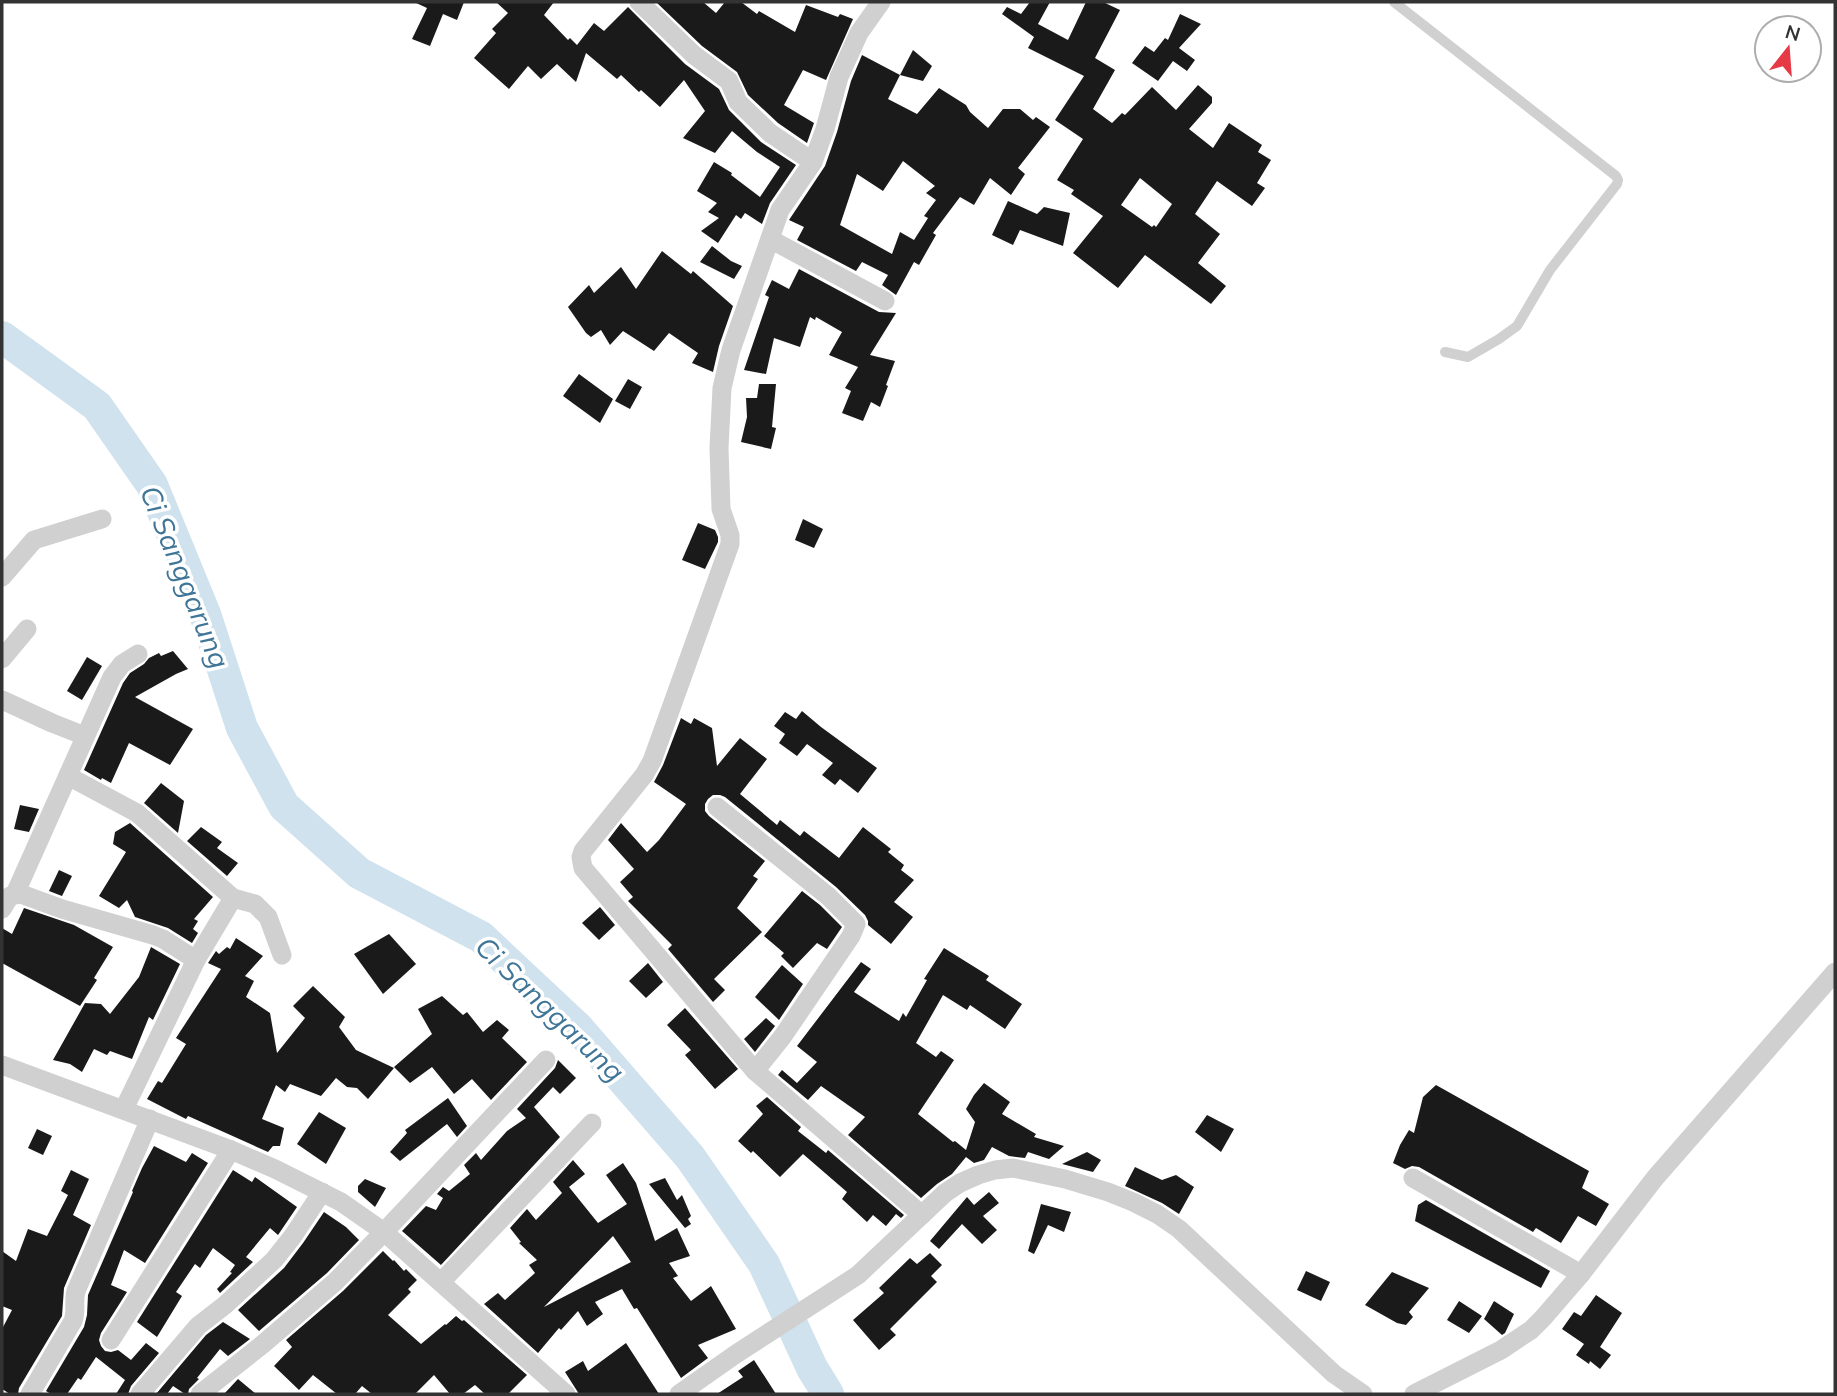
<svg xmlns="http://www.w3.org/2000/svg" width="1837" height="1396" font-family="Mulish,sans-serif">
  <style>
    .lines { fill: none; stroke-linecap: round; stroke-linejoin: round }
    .river { stroke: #cfe2ee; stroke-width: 32 }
    .building { fill: #1a1a1a; fill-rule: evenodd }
    .lane { stroke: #d0d0d0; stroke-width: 10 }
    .street { stroke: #d0d0d0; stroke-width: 19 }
    .labels { text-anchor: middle; stroke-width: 7; stroke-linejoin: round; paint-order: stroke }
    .water-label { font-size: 28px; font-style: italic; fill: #3f7597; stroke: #fff }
  </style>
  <rect width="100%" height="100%" fill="#fff"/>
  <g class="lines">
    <!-- river -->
    <path class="river" d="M2,337l95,69 55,79 53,129 37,114 42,78 75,67 122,64 97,91 112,129 74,107 48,104 16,26"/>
  </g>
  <!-- building -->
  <g class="building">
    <path d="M414,2h50l-7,18 -14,-6 -13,32 -18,-7 15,-31z"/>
    <path d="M496,2h58l-10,13 24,25 2,-2 7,7 17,-22 10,8 24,-24 57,57 34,25 10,21 32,32 35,23 -26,38 -8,21 -17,-11 -4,6 -5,-4 -18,28 -17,-12 18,-13 -11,-6 9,-9 -20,-12 17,-29 18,11 -1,2 29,22 20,-30 -23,-15 -25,-21 -17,22 -32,-15 22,-27 -21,-31 -24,27 -19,-17 -2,2 -18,-17 -4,4 -31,-26 -10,29 -19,-18 -16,15 -13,-13 -19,23 -35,-31 22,-25 -4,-4 16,-16z"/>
    <path d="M656,2h47l13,11 9,-11h16l16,12 2,-3 36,21 11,-27 32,12 2,-3 13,5 -27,61 -23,-10 -19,35 30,18 -7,20 -29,-20 -30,-28 -11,-23 -35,-26z"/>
    <path d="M1030,2h20l-12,22 30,16 18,-38h17l17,8 -25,48 20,12 -22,39 19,14 10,-10 3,2 27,-28 24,23 22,-25 14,12v6l-23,26 24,19 16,-25 33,22 -4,7 13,8 -14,23 8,5 -13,18 -35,-25 -22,33 25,20 -22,29 28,23 -15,18 -66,-49 -27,33 -45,-35 30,-37 -32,-22 3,-4 -17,-10 26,-41 -28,-19 29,-44 -56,-28 6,-11 -32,-23 5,-7 14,7zM1140,178l32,26 -16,23 -2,-2 -2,2 -31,-22z"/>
    <path d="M1180,14l21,10 -22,24 16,12 -8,11 -14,-10 -15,20 -26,-18 13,-17 9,6 11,-14 3,2z"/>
    <path d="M913,50l19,16 -9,15 -23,-6z"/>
    <path d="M862,55l38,20 -12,24 29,15 22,-26 27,17 4,7 18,16 15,-19h17l13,11 3,-3 14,10 -32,41 7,6 -14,21 -21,-17 -16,27 -14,-8 -27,36 3,2 -17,30 -5,-3 -18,33 -14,-10 6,-10 -26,-13 -6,9 -59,-31 7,-13 -15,-7 36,-54 12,-34 14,-51zM903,161l32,25 -9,7 10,7 -12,16 4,2 -14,22 -14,-8 -8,22 -52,-29 17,-51 26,17z"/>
    <path d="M1008,201l29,13 7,-7 26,6 -7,33 -43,-16 -7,15 -21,-10z"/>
    <path d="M712,246l19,15 11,5 -8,13 -34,-17z"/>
    <path d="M662,251l29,23 2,-3 40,35 -14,40 -6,26 -21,-9 6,-10 -29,-20 -15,18 -31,-20 -13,14 -9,-15 -10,7 -5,-4 -18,-26 21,-22 5,8 27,-26 15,22z"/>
    <path d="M799,269l80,43 17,1 -26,42 25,6 -9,24 2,1 -8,21 -9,-5 -8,19 -21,-8 9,-22 -6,-3 13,-21 -29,-12 13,-23 -26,-15 -1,3 -5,-3 -10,30 -26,-9 -8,36 -22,-4 25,-73 -4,-2 7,-15 17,9z"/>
    <path d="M579,374l34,25 -13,24 -37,-27z"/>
    <path d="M628,379l14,8 -12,22 -15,-8z"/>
    <path d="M759,384h17l-4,43 4,1 -5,21 -30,-7 6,-25 -1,-19h11z"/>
    <path d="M803,519l20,10 -9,19 -19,-8z"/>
    <path d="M698,523l17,7 3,7v5l-13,27 -23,-9z"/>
    <path d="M173,651l15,18 -12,5 -41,23 58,32 -23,36 -41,-22 -18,40 -9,-5 -1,2 -17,-10 39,-87 7,-10 14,-9 5,-6 10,-5 2,3z"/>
    <path d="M87,657l15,9 -20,34 -15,-9z"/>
    <path d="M802,711l19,16 56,41 -19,25 -18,-14 -5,6 -13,-10 11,-12 -26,-19 -10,12 -18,-13 6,-9 -11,-8 11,-14 11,7z"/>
    <path d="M681,718l10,6 3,-6 18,10 5,38 23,-28 27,21 -27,35 37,31 3,-5 20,16 4,-5 35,27 24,-31 28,22 -3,3 16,13 -3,5 13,10 -20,22 19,15 -22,27 -23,-19v-4l-3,-6 -29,-28 -111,-90 -5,-2h-7l-5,4 -3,5v7l4,5 56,45 -12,15 5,3 -21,29 25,24 -48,47 11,11 -12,12 -45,-53 4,-4 -44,-44 5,-4 -13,-15 14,-13 -26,-29 13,-17 26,29 12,-12 27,-36 -32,-22 9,-17z"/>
    <path d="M161,783l23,18 -6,32 -34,-30z"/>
    <path d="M20,805l19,4 -10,23 -15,-3z"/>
    <path d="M130,823l83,74 -19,22 4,2 -5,8 5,4 -6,10 -24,-15 -33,-11 -8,-17 -8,8 -20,-12 27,-44 -13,-8 2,-12z"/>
    <path d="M201,827l21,15 -5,6 21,15 -11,13 -40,-35z"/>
    <path d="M59,870l13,6 -10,20 -13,-5z"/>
    <path d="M802,891l18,14 22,22 -15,22 -10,-6 -24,25 -12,-12 3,-3 -20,-17z"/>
    <path d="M600,907l15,18 -16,15 -17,-17z"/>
    <path d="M24,908l50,17 39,22 -19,31 3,2 -17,26 -78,-43v-35l10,6z"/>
    <path d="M389,934l27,30 -33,30 -29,-40z"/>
    <path d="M236,938l27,18 -18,20 9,5 -8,16 24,16 7,40 28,-35 -12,-12 20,-20 32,31 -6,10 17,23 38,18 -26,31 -11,-11 -10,-1 -11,-9 -15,18 -31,-12 -5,8 -9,-7 -14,34 22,9 -4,18h-7l-5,6 -80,-36 -2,3 -39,-20 11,-18 4,2 24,-39 -10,-6 45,-69 -13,-6 8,-12 3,3 8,-7 3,2z"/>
    <path d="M151,947l29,17 -27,56 -4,-3 -17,42 -22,-8 -3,4 -13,-6 -12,23 -12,-8 -17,-4 32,-57 16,1 9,10 29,-37z"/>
    <path d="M944,948l45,28 -3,4 36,24 -17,25 -35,-24 -3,5 -24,-15 -27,48 20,14 5,-6 13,9 -36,54 35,28 2,-1 11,9 9,-28 -9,-13 8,-14 10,-12 26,19 -8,12 34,20 -2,3 30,9 -15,13 -21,-7 -3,6 -16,-2 -17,-9 -8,13 -10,3 -8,-6 -14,17 -15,10 -16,14 -73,-63 17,-18 -44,-31 -13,14 -30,-25 4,-5 15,13 20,-21 -20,-16 64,-84 10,7 -17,23 45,29 4,-8 3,4 21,-37 -3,-1z"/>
    <path d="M648,963l15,19 -17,16 -17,-17z"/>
    <path d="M782,965l21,19 -24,36 -24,-23z"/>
    <path d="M442,996l21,19 4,-3 16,20 14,-12 12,10 -7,8 25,24 -36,38 -19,-21 -18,15 -22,-27 -22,16 -16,-16 38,-33 -14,-25z"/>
    <path d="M685,1008l53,61 -23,20 -30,-34 6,-5 -24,-25z"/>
    <path d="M766,1018l9,8 -20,26 -11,-13z"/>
    <path d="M558,1060l18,18 -16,16 -7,-7 -19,20 26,30 -119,128 -39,-34 24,-25 10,4 7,-12 -6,-4 6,-7 6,4 21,-17 -6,-9 12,-12 5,7 26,-29 19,-13 -9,-9 38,-41z"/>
    <path d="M1436,1085l153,86 -7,17 27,16 -13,22 -18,-10 -17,27 -25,-15 -3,4 -114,-65 -7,-1 -7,3 -12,-6 7,-18 9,-15 5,3 9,-36z"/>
    <path d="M767,1097l34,30 -3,4 28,22 2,-3 76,65 -3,3 -5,-4 -10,12 -13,-11 -6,7 -25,-23 5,-7 -44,-38 -23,23 -27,-26 -2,2 -13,-12 25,-27 -7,-8z"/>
    <path d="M448,1098l19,28 -10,11 -10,-13 -47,37 -10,-9 17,-19 -2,-3z"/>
    <path d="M319,1112l27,16 -20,36 -29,-20z"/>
    <path d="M1207,1115l27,14 -13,23 -26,-20z"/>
    <path d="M37,1129l15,7 -9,19 -15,-7z"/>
    <path d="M154,1146l32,16 6,-9 16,10 -63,100 -21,-13 -13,35 16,7 -26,41 -2,7 2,6 4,5 6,1 7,-2 13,10 15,-17 13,10 -28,33 -3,8h-12l9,-14 -29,-23 -15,23 -3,-2 -11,16h-16l-5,-3 38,-64 3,-12 1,-20 45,-103 -1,-1 10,-23z"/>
    <path d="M1087,1152l14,8 -8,12 -31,-8z"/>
    <path d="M573,1160l12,14 -16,13 29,36 29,-19 -21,-29 17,-12 13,20 19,58 22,-13 13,28 -21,7 9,13 -5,2 18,23 20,-15 25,43 -38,16 10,13 -27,20 -44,-70 -3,1 -12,-20 -27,13 8,12 -16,12 -9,-15 -17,19 -2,-2 -21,25 -54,-49 14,-11 7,7 30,-27 -6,-8 8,-5 -18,-17 2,-1 -11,-14 17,-19 9,11 26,-27 -9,-11zM613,1236l18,26 -87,45z"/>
    <path d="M1135,1167l27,13 14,-5 18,12 -15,27 -17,-11 -37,-17z"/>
    <path d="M71,1170l18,9 -16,36 18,10 -27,63 -2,28 -43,72 -1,6h-8l-8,-5v-60l10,-19 -10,-4v-55l14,10 12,-32 19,7 21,-41 -7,-4z"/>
    <path d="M233,1170l19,12 3,-5 42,30 -19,28 -8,-7 -24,29 7,5 -33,31 -3,-4 15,-16 -2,-1 5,-7 -22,-17 -13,20 -5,-4 -19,28 6,4 -25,41 -20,-15z"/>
    <path d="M665,1178l12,22 5,-5 9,21 -3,3 3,5 -6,4 -36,-44z"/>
    <path d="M365,1179l21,9 -11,19 -17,-15v-6z"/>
    <path d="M989,1192l10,11 -16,13 14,14 -15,14 -20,-20 -23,25 -9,-8 37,-44 7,8z"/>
    <path d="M1426,1200l124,71 -9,17 -126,-67 3,-16z"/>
    <path d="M1041,1204l30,8 -7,20 -16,-7 -14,29 -6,-3z"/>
    <path d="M324,1212l22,15 13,13 -32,33 -68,58 -21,-21 46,-42 19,-25z"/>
    <path d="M383,1251l10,10 1,-1 10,11 2,-2 11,11 -9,9 3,3 -23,23 33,29 24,-20 1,1 10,-9 6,5 2,-1 63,55 -19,19h-23l-10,-9 -12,9h-13l-16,-19 -19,19h-43l-10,-8 -7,8h-18l-24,-19 -14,15 -25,-24 18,-19 -6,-7 57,-49z"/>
    <path d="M930,1253l12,12 -11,11 6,6 -47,47 6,6 -17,15 -26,-30 31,-27 -5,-5 31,-30 7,6z"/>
    <path d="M1306,1271l24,11 -9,19 -24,-11z"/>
    <path d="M1392,1272l37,16 -20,24 4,5 -7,8 -9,-2 -32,-18z"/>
    <path d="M1596,1295l26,18 -22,34 11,8 -11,14 -10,-8 -1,3 -13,-9 8,-11 -22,-15 12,-17 7,4z"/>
    <path d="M1459,1301l23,15 -13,17 -22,-13z"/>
    <path d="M1494,1301l20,13 -9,19 -3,2 -18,-16z"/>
    <path d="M223,1322l27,17 -22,17 -8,-7 -23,29 2,1 -10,10 -1,5h-3l-12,-8 -6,8h-11l50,-59z"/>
    <path d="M626,1343l33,51h-80l-14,-22 18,-11 5,10z"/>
    <path d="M754,1360l22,34h-59l26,-17 -5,-6z"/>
    <path d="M238,1379l18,15h-32z"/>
  </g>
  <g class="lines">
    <!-- lane -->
    <path class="lane" d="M1394,2l222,174 2,4 -1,4 -67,86 -33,56 -18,13 -31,18 -23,-5"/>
    <!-- street -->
    <g class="street">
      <path d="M639,2l55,53 35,26 9,21 32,31 43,29"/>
      <path d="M881,2l-22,31 -20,44 -14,52 -12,33 -33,48 -49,140 -9,38 -3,60 2,61 9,26v9l-78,217 -8,14 -61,76 -2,6 2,11 172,203 167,144"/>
      <path d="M770,239l115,62"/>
      <path d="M2,577l32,-37 68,-21"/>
      <path d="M2,659l25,-30"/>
      <path d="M2,700l50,23 33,13"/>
      <path d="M68,776l69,37 96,85 22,6 13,13 14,38"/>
      <path d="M717,807l111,89 28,28 -5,12 -68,100 -28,35"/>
      <path d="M15,894l97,-217 10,-13 16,-10"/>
      <path d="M2,909l8,-13 11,-2 41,15 91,26 10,4 33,21"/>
      <path d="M2,1065l229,85 44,19 66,33 43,30 182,162"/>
      <path d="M124,1109l72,-149 37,-62"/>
      <path d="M1413,1178l168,96"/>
      <path d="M441,1282l151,-159"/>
      <path d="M111,1340l120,-190"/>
      <path d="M30,1394l43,-73c4,-10 0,-20 3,-30l74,-172"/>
      <path d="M140,1394l58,-68 27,-21 49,-45 19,-24 29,-44"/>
      <path d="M200,1394l63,-50 72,-62 49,-50 162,-172"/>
      <path d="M679,1394l57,-40 122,-79 87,-82 15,-10 18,-8 17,-5 18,-2 52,11 43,13 25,10 24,12 22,15 155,145 29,20"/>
      <path d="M1414,1394l87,-44 30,-20 12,-12 38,-44 74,-96 180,-206"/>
    </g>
  </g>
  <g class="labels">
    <!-- water labels -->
    <g class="water-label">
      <text transform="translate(185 577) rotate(68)" y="10">Ci Sanggarung</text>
      <text transform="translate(550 1009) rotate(44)" y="10">Ci Sanggarung</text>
    </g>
  </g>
  <!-- border -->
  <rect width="1837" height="1396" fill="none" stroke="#333333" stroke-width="7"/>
  <!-- north arrow -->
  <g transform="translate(1788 49) rotate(17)"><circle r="33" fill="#ffffff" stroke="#adadad" stroke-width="2"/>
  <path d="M0-5L12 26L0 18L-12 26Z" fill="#e63946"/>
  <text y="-10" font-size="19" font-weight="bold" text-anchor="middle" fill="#333333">N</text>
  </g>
</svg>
